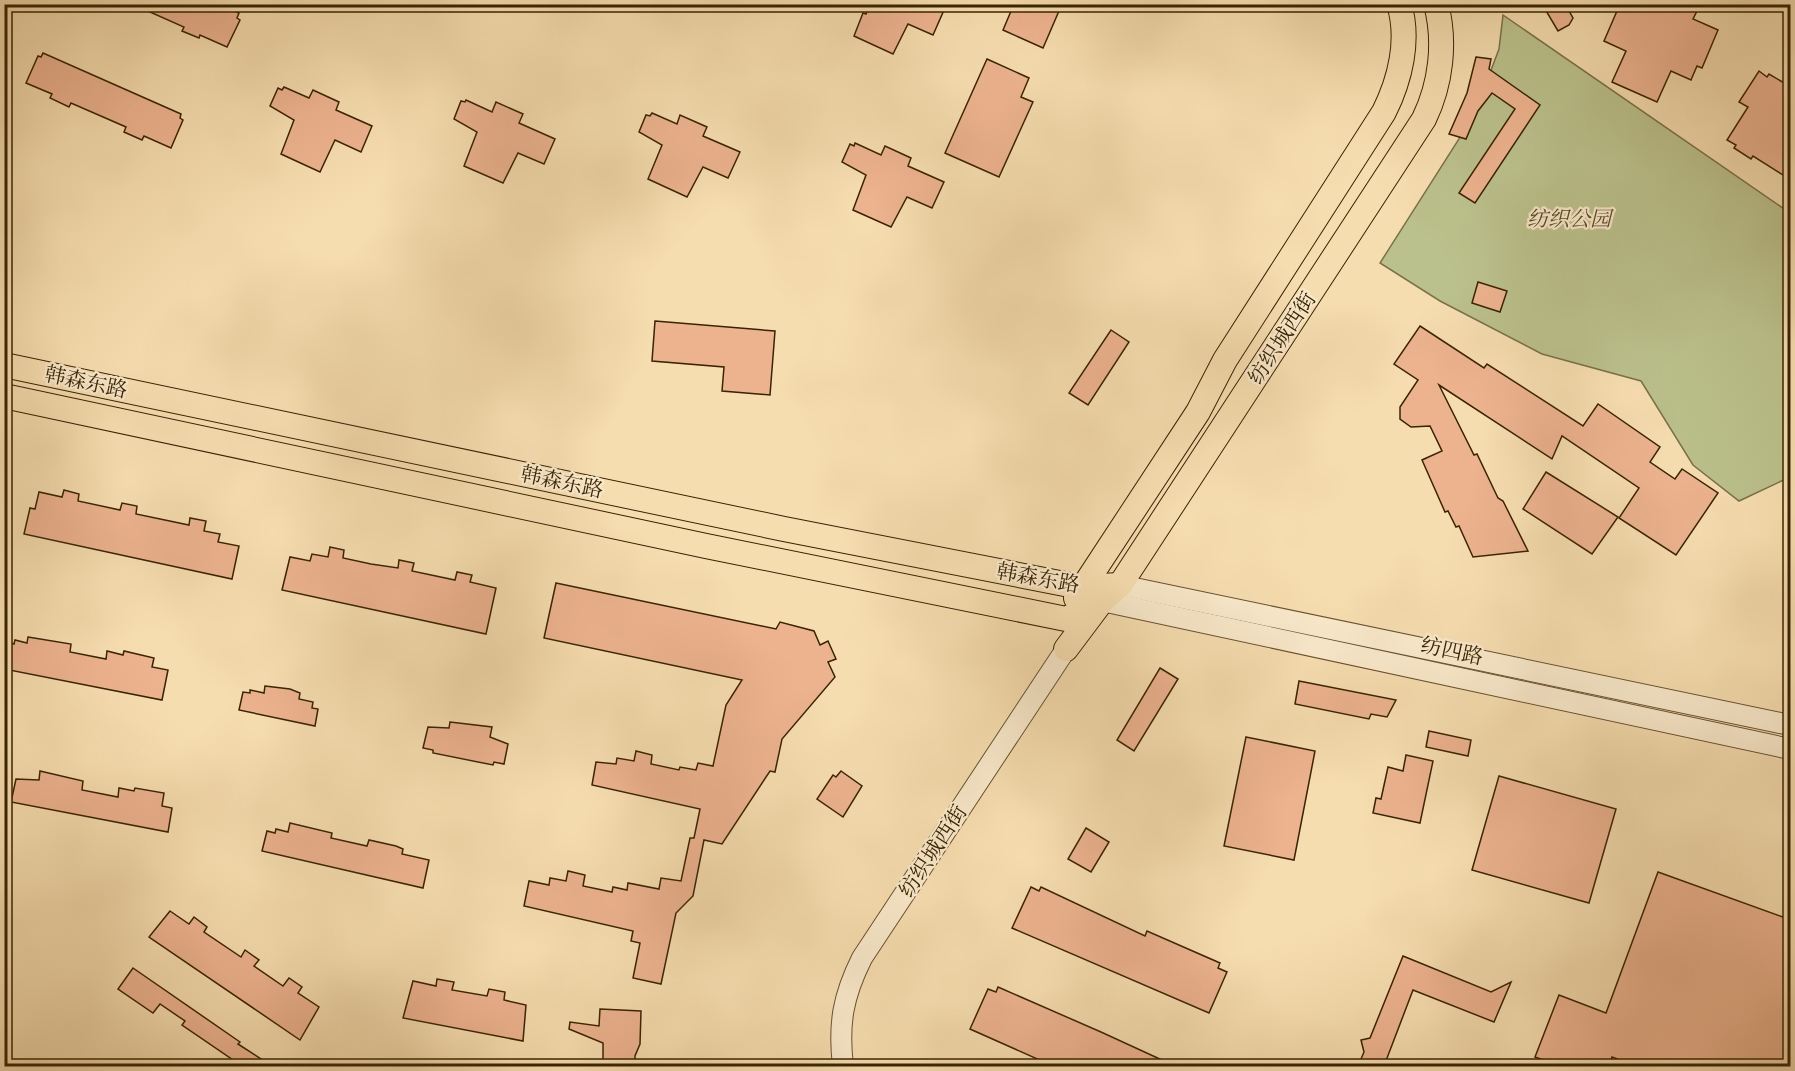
<svg xmlns="http://www.w3.org/2000/svg" width="1795" height="1071" font-family="'Gentium Book Plus','Noto Serif SC',serif">
  <style>
    .green { fill: #bbc18c; stroke: #7a7248; stroke-width: 1.5 }
    .building { fill: #edb38f; stroke: #382403; stroke-width: 1.5 }
    .lines { fill: none; stroke-linecap: round; stroke-linejoin: round }
    .minor-casing { stroke: #68522e; stroke-width: 22 }
    .major-casing { stroke: #382403; stroke-width: 26 }
    .minor { stroke: #f9e9cb; stroke-width: 20 }
    .major { stroke: #f6ddaf; stroke-width: 24 }
    .labels { text-anchor: middle; stroke-width: 4.5; stroke-linejoin: round; paint-order: stroke }
    .park-label { font-size: 21px; font-style: italic; fill: #594b25; stroke: #f9e9cb }
    .street-label { font-size: 21px; fill: #382403; stroke: #f9e9cb }
  </style>
  <rect width="100%" height="100%" fill="#f6ddaf"/>
  <filter id="stains"><feTurbulence type="fractalNoise" baseFrequency=".00333" numOctaves="4"/><feColorMatrix values="0 0 0 0 .2 0 0 0 0 .09 0 0 0 0 .02 0 0 0 .5 -.17"/></filter>
  <radialGradient id="worn" r=".72"><stop offset=".6" stop-color="#630" stop-opacity="0"/><stop offset="1" stop-color="#630" stop-opacity=".3"/></radialGradient>
  <!-- green -->
  <path class="green" d="M1503,15l287,198v264l-51,24 -46,-36 -52,-84 -99,-27 -102,-53 -60,-38 79,-124 23,-45 17,-45z"/>
  <!-- building -->
  <g class="building">
    <path d="M132,4l87,1 20,8 -2,5 3,2 -13,27 -27,-12 -1,3 -17,-7 2,-4z"/>
    <path d="M870,4h61l13,6 -11,25 -25,-11 -15,30 -39,-18 9,-23 3,1z"/>
    <path d="M1014,4h48l-19,44 -40,-18z"/>
    <path d="M1542,4h23l8,14 -4,7 -11,6z"/>
    <path d="M1620,4h63l14,7 -4,8 25,11 -16,38 -5,-2 -6,14 -20,-9 -14,31 -45,-20 14,-31 -22,-10z"/>
    <path d="M43,53l138,61 -1,4 3,2 -12,28 -27,-12 -2,4 -18,-8 2,-5 -55,-24 -2,4 -19,-9 2,-4 -26,-11 12,-27 3,1z"/>
    <path d="M1476,57l15,2 -2,10 51,36 -65,98 -16,-10 56,-84 -23,-16 -14,18 -12,28 -17,-5 18,-41z"/>
    <path d="M987,59l42,19 -8,19 12,5 -34,75 -54,-24z"/>
    <path d="M1759,71l8,6 2,-3 22,13v93l-38,-24 -2,3 -17,-11 2,-3 -9,-5 21,-33 -9,-5z"/>
    <path d="M284,87l25,11 4,-8 26,12 -3,8 36,16 -11,26 -26,-12 -15,32 -39,-18 13,-34 -24,-14 8,-18 4,2z"/>
    <path d="M466,100l26,12 4,-10 27,12 -4,9 36,16 -11,25 -26,-11 -15,30 -39,-17 13,-34 -23,-13 7,-18 4,1z"/>
    <path d="M652,113l25,11 3,-9 27,12 -4,9 37,16 -12,26 -25,-11 -16,30 -39,-18 14,-34 -23,-13 7,-17 4,1z"/>
    <path d="M855,143l26,12 4,-9 26,12 -3,8 36,16 -12,26 -25,-11 -16,30 -38,-17 13,-35 -24,-13 8,-18 4,2z"/>
    <path d="M1478,282l29,9 -7,21 -28,-9z"/>
    <path d="M655,321l120,10 -5,64 -48,-4 2,-24 -72,-6z"/>
    <path d="M1420,326l64,42 3,-4 96,62 15,-22 62,43 -10,15 25,17 7,-10 36,24 -42,62 -57,-37 20,-30 -77,-52 -10,23 -113,-74 35,70 3,-1 21,44 5,3 25,50 -55,6 -14,-31 -3,1 -8,-16 -3,1 -23,-52 20,-9 -12,-25 -19,1 -11,-8v-12l18,-27 -24,-16z"/>
    <path d="M1111,330l18,12 -41,63 -19,-12z"/>
    <path d="M1546,472l72,45 -26,37 -69,-45z"/>
    <path d="M64,490l15,4 -1,7 42,9 2,-7 15,3 -1,8 53,11 1,-7 16,3 -2,10 16,3 -2,8 21,4 -7,33 -208,-45 6,-26 5,1 4,-17 23,5z"/>
    <path d="M330,547l14,3 -1,8 28,6 27,4 1,-8 15,3 -2,8 43,9 2,-8 15,3 -2,7 26,6 -10,46 -204,-44 8,-33 20,4 2,-7 16,3z"/>
    <path d="M556,583l220,46 4,-7 34,9 6,14 8,-4 8,18 -8,3 7,15 -53,62 -7,33 -5,-1 -48,73 -18,-4 -11,56 -17,17 -15,71 -28,-6 7,-35 -9,-2 2,-10 -109,-25 5,-25 20,4 1,-7 16,3 2,-10 17,4 -2,11 29,6 1,-5 14,3 1,-7 31,6 2,-11 20,3 9,-43h4l6,-29 -108,-24 4,-23 20,2 1,-6 17,3 2,-10 16,4 -1,9 28,6 1,-3 16,3 2,-7 15,3 13,-61 16,-25 -198,-42z"/>
    <path d="M28,637l43,7 -1,8 36,7 1,-8 16,4 1,-4 30,7 -2,9 16,3 -6,30 -158,-31 3,-27 7,2 1,-4 12,3z"/>
    <path d="M1160,668l18,11 -44,72 -17,-11z"/>
    <path d="M1299,681l97,19 -9,17 -16,-3 -2,5 -74,-15z"/>
    <path d="M265,686l25,3 10,4 -1,6 14,3 -1,6 6,1 -3,17 -76,-16 4,-18 7,1v-3l14,3z"/>
    <path d="M450,722l42,5 -2,10 18,7 -4,20 -10,-2 -1,3 -60,-12v-3l-10,-2 5,-21 21,1z"/>
    <path d="M1429,731l42,9 -3,16 -42,-9z"/>
    <path d="M1246,737l69,14 -21,109 -70,-14z"/>
    <path d="M1406,755l27,6 -13,62 -47,-10 3,-15 5,1 7,-32 15,4z"/>
    <path d="M40,771l43,10 -1,9 36,7 1,-9 15,3 1,-3 29,5 -2,13 10,2 -4,24 -157,-30 5,-23 23,1z"/>
    <path d="M841,771l21,15 -19,31 -26,-18 16,-24 3,2z"/>
    <path d="M1499,776l117,33 -27,94 -117,-33z"/>
    <path d="M290,823l42,10 -1,5 36,8 2,-6 27,6 7,3 -1,5 27,6 -6,28 -161,-37 5,-20 8,2 1,-4 12,3z"/>
    <path d="M1086,828l23,14 -18,30 -23,-13z"/>
    <path d="M1658,872l133,48v146h-154l-25,-9 -3,9h-49l-25,-9 24,-62 47,18z"/>
    <path d="M1031,887l8,4 2,-4 104,49 2,-5 73,32 -2,5 9,4 -18,41 -197,-85z"/>
    <path d="M170,911l19,13 5,-7 13,10 -3,5 37,25 4,-7 14,10 -5,6 29,20 6,-8 13,9 -4,6 21,14 -19,33 -151,-103z"/>
    <path d="M1403,956l88,36 20,-10 -17,40 -81,-32 -29,76h-26l6,-14 -3,-12 9,-2z"/>
    <path d="M133,968l107,74 -2,2 34,22h-43l4,-6 -51,-35 3,-4 -25,-17 -7,9 -35,-24z"/>
    <path d="M437,979l17,3 -2,8 35,6 2,-7 16,3 -1,8 22,5 -3,36 -120,-23 10,-37 23,5z"/>
    <path d="M998,987l103,45 74,34h-122l-83,-37 18,-40 8,3z"/>
    <path d="M600,1009l41,2 -1,33 -5,12v10h-32v-23l-34,-14 1,-7 29,4z"/>
  </g>
  <g class="lines">
    <defs>
      <g id="minor">
        <path d="M1120,585l670,140"/>
        <path d="M1102,601l688,148"/>
        <path d="M843,1066c-5,-42 0,-70 19,-108l204,-309"/>
      </g>
      <g id="major">
        <path d="M4,365l780,164 296,58 40,-2"/>
        <path d="M4,396l702,150 360,73 36,-18"/>
        <path d="M1076,598l122,-186 27,-52 159,-248c16,-32 26,-72 15,-108"/>
        <path d="M1066,649l36,-48 18,-16 304,-466c17,-35 22,-77 12,-115"/>
      </g>
    </defs>
    <!-- minor casing -->
    <use href="#minor" class="minor-casing"/>
    <!-- major casing -->
    <use href="#major" class="major-casing"/>
    <!-- minor -->
    <use href="#minor" class="minor"/>
    <!-- major -->
    <use href="#major" class="major"/>
  </g>
  <g class="labels">
    <!-- park labels -->
    <g class="park-label">
      <text x="1569" y="226">纺织公园</text>
    </g>
    <!-- street labels -->
    <g class="street-label">
      <text transform="translate(1282 338) rotate(-57)" y="7">纺织城西街</text>
      <text transform="translate(86 382) rotate(12)" y="7">韩森东路</text>
      <text transform="translate(562 482) rotate(12)" y="7">韩森东路</text>
      <text transform="translate(1038 578) rotate(10)" y="7">韩森东路</text>
      <text transform="translate(1452 651) rotate(12)" y="7">纺四路</text>
      <text transform="translate(933 851) rotate(-57)" y="7">纺织城西街</text>
    </g>
  </g>
  <!-- margin -->
  <rect width="1795" height="1071" fill="none" stroke="#f6ddaf" stroke-width="24"/>
  <rect x="6" y="6" width="1783" height="1059" fill="none" stroke="#382403" stroke-width="3"/>
  <rect x="12" y="12" width="1771" height="1047" fill="none" stroke="#382403" stroke-width="1.5"/>
  <rect width="100%" height="100%" filter="url(#stains)"/>
  <rect width="100%" height="100%" fill="url(#worn)"/>
</svg>
